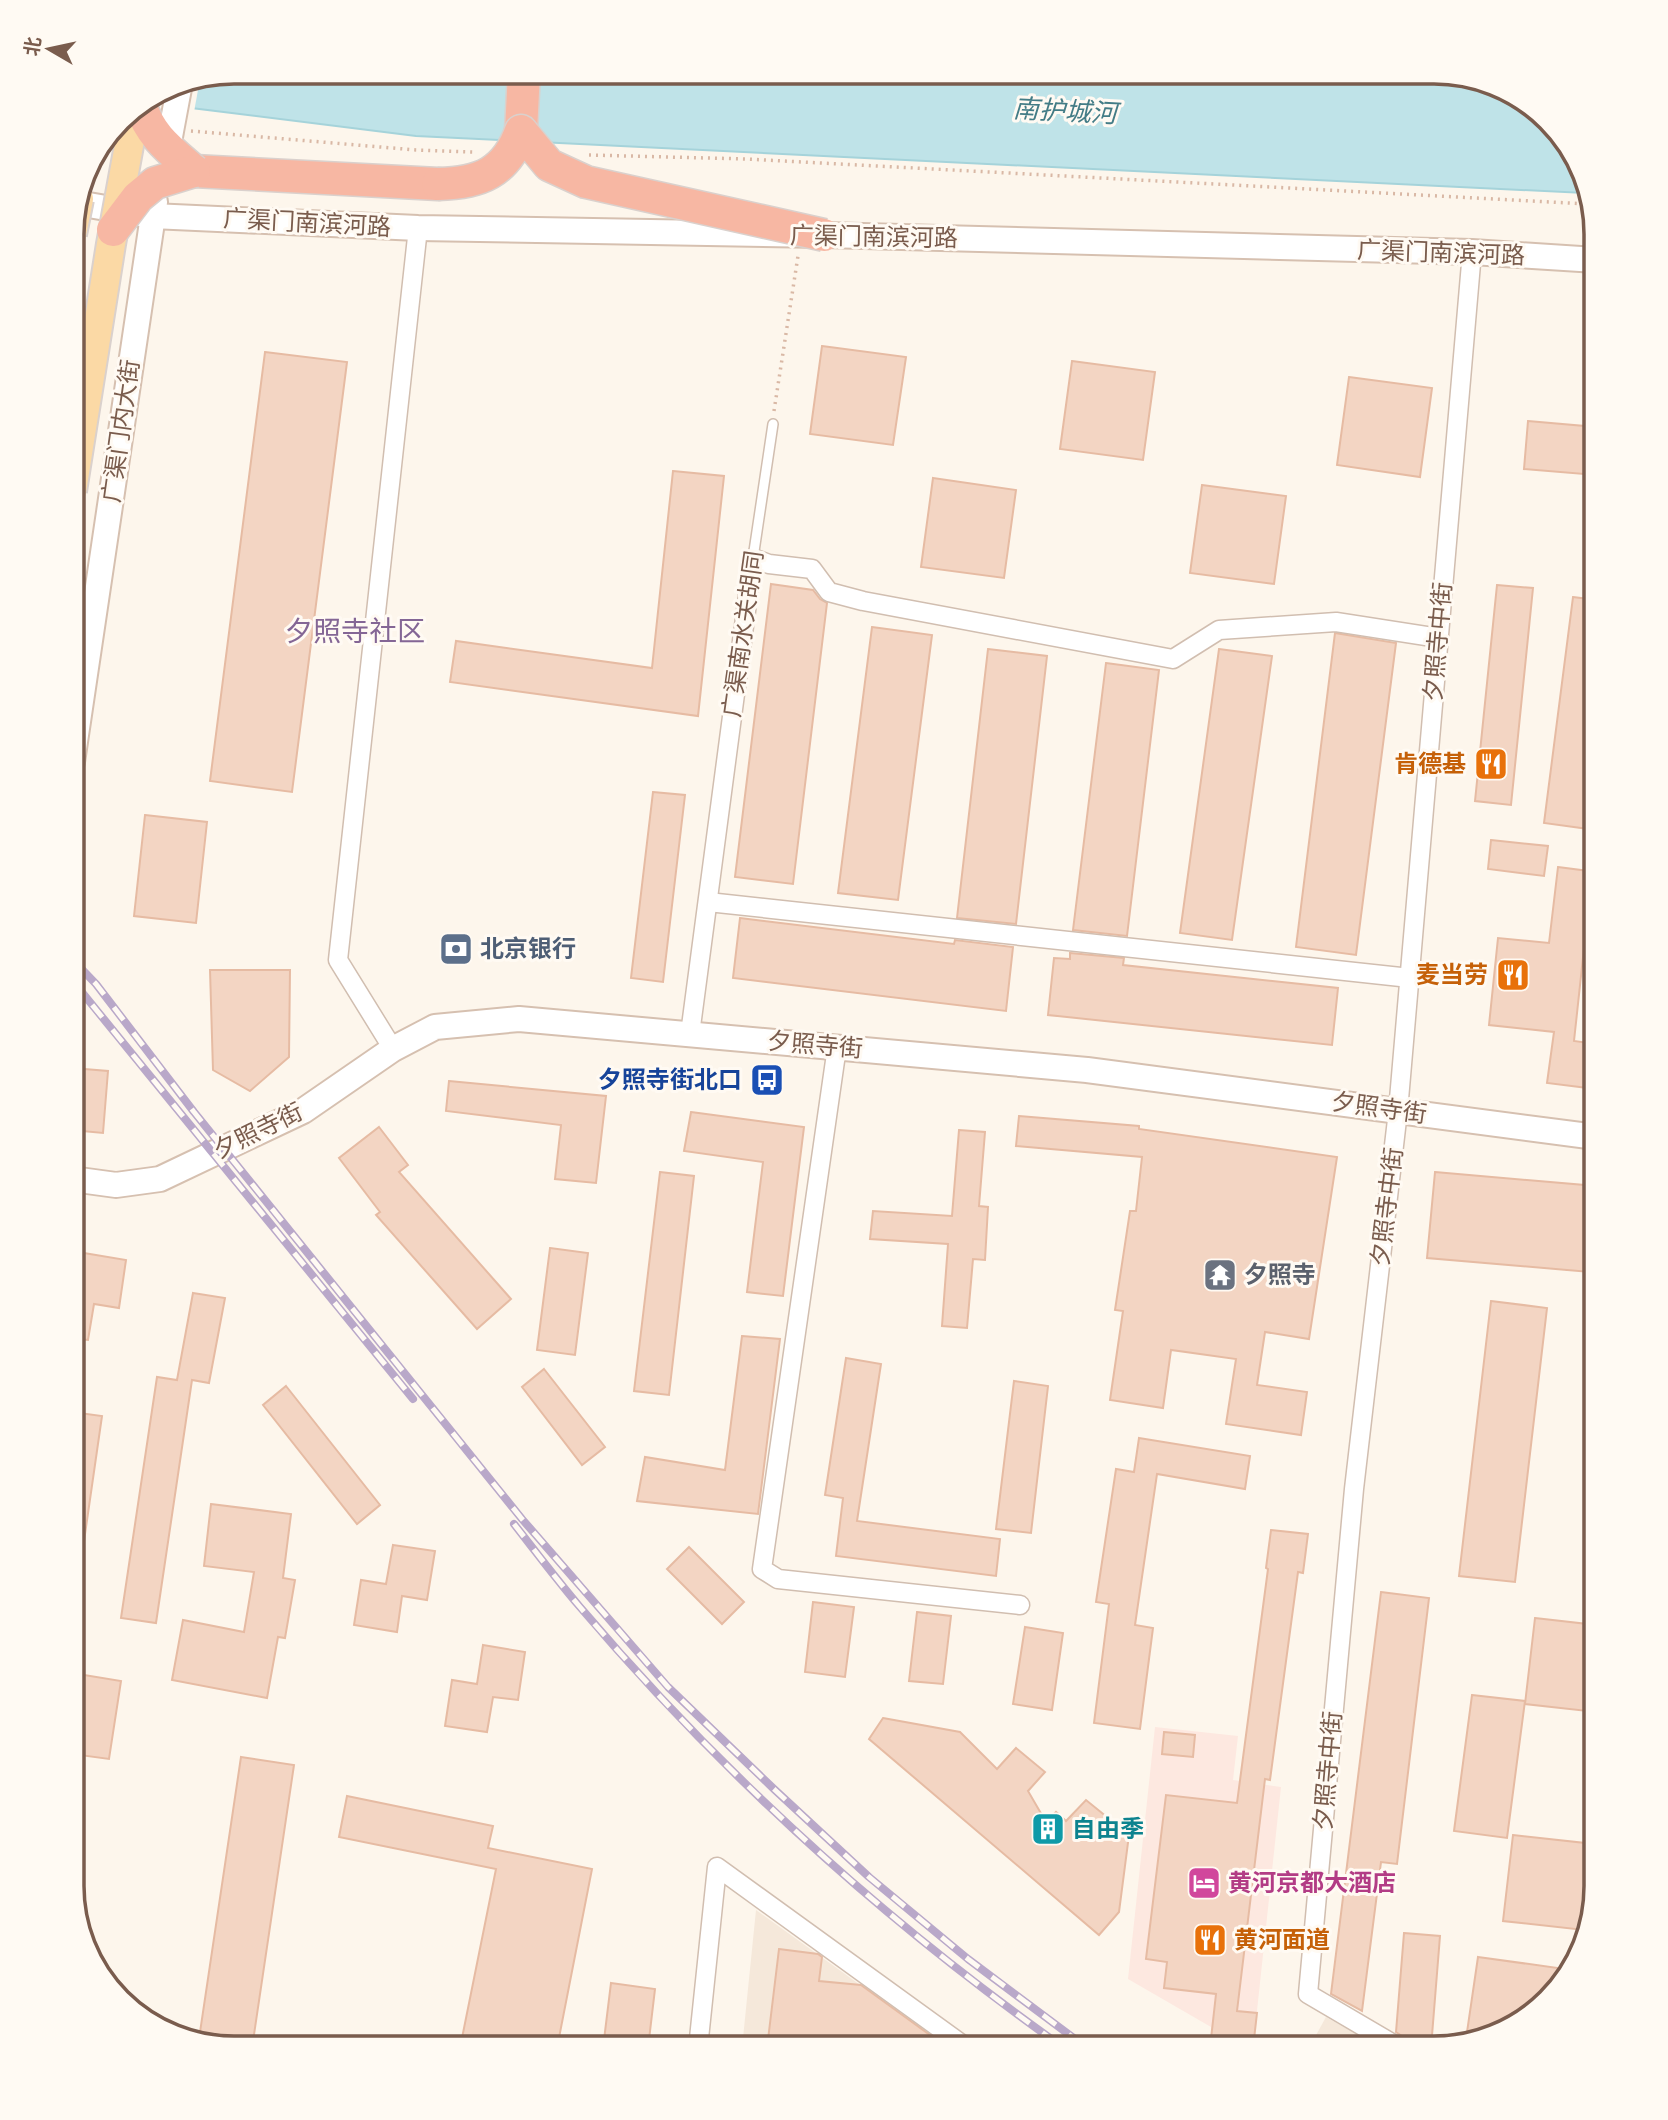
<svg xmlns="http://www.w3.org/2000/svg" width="1668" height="2120" font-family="'Asap Condensed','Noto Sans SC',sans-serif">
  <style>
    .residential { fill: #f5e8da }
    .commercial { fill: #fde8e0 }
    .water { fill: #bfe3e8; stroke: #a5d3da; stroke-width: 2 }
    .pier { fill: #fdf6ec }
    .building { fill: #f3d5c3; stroke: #e6bba3; stroke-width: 2 }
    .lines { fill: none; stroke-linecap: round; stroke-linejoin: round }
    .lane-casing { stroke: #d1beb0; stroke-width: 12 }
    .street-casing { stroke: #d1beb0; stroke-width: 21 }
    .secondary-casing { stroke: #d6c0b0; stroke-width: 28 }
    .highway-casing { stroke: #dad1cd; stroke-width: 35 }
    .path { stroke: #d9b8a5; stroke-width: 3.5; stroke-dasharray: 2 5; stroke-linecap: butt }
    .lane { stroke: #fff; stroke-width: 9 }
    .street { stroke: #fff; stroke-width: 18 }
    .secondary { stroke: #fff; stroke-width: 24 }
    .highway { stroke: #f7b7a3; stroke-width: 32 }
    .rail-casing { stroke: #b9a8c9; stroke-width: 8 }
    .rail { stroke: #fffaf3; stroke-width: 5; stroke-dasharray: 16; stroke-linecap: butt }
    .secondary-bridge-casing { stroke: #d6c0b0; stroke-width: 28; stroke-linecap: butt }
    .primary-bridge-casing { stroke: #dad1cd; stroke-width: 32; stroke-linecap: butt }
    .highway-bridge-casing { stroke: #dad1cd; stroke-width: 35; stroke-linecap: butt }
    .secondary-bridge { stroke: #fff; stroke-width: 24 }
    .primary-bridge { stroke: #fbd9a5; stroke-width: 28 }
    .highway-bridge { stroke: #f7b7a3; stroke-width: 32 }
    .labels { text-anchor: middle; stroke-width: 6; stroke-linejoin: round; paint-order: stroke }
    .street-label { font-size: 24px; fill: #7a5c4d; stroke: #fffaf3 }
    .food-label { font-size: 24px; font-weight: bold; fill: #c56008; stroke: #fffaf3; text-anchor: end }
    .service-label { font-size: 24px; font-weight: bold; fill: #4e5e75; stroke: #fffaf3; text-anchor: start }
    .transit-label { font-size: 24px; font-weight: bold; fill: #164399; stroke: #fffaf3; text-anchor: end }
    .worship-label { font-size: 24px; font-weight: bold; fill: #5b616d; stroke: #fffaf3; text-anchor: start }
    .culture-label { font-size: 24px; font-weight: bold; fill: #0d838f; stroke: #fffaf3; text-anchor: start }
    .hotel-label { font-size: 24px; font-weight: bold; fill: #b23c85; stroke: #fffaf3; text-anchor: start }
    .water-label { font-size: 26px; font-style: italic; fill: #437c86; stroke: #fffaf3 }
    .quarter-label { font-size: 28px; fill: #846695; stroke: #fffaf3 }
    .rim { fill: none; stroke: #7a5c4d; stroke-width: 3.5 }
  </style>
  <rect width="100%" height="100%" fill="#fdf6ec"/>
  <!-- residential -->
  <g class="residential">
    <path d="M756,1910l175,126 -1,12h-188z"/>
    <path d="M1326,2017l55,31h-72z"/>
  </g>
  <!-- commercial -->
  <path class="commercial" d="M1155,1727l83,9 -5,44 48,7 -28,261h-43l1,-21 -83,-48z"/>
  <!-- water -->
  <path class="water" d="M234,72h1070l172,10 39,11 54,51 15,49 -1168,-57 -273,-34 29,-18z"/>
  <!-- pier -->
  <path class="pier" d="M200,79l-6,33 -54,-8 32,-20z"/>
  <!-- building -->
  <g class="building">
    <path d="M822,346l84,11 -13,88 -83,-11z"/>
    <path d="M265,352l82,10 -55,430 -82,-11z"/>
    <path d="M1072,361l83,11 -12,88 -83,-11z"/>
    <path d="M1349,377l83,11 -12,89 -83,-12z"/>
    <path d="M1528,421l68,6v48l-72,-6z"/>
    <path d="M673,471l51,5 -26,240 -248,-34 6,-41 196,27z"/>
    <path d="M933,478l83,12 -12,88 -83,-11z"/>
    <path d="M1202,485l84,11 -12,88 -84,-11z"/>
    <path d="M771,584l42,6 7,9 7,4 -34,281 -58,-7z"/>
    <path d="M1497,585l36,3 -22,217 -36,-4z"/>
    <path d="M1573,597l23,3v230l-52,-7z"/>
    <path d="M872,627l60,8 -34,265 -60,-7z"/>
    <path d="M1335,633l61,10 -40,312 -60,-8z"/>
    <path d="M988,649l59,7 -31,268 -59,-6z"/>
    <path d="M1219,649l53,7 -40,284 -52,-7z"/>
    <path d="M1106,663l53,7 -32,266 -54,-6z"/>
    <path d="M653,792l32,3 -22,187 -32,-4z"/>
    <path d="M145,815l62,7 -11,101 -62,-7z"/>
    <path d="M1491,840l57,6 -4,30 -56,-7z"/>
    <path d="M1558,867l38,5v69l-11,-2 -11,102 22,3v45l-49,-6 7,-51 -65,-7 9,-87 51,5z"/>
    <path d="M740,918l214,26 1,-4 58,7 -7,64 -273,-33z"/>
    <path d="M1070,953l54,5 -1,7 215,23 -6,57 -284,-30 6,-57 16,1z"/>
    <path d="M210,970h80l-1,87 -39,34 -37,-21z"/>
    <path d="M72,1068l36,3 -5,62 -31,-3z"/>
    <path d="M449,1081l157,15 -10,87 -41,-4 6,-54 -115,-14z"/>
    <path d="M691,1112l113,15 -21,169 -36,-4 16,-130 -79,-11z"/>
    <path d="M1019,1116l120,10v3l198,28 -28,182 -44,-7 -8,53 50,7 -6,43 -75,-11 10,-65 -65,-9 -8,58 -53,-8 13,-89 -8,-1 15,-99h6l6,-54 -126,-11z"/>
    <path d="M379,1127l29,38 -9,7 112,127 -34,30 -101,-114 4,-3 -41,-54z"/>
    <path d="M959,1130l26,2 -6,74 9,1 -3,53 -12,-1 -6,69 -25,-2 6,-82 -78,-5 3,-28 79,5z"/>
    <path d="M660,1172l34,4 -25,219 -35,-4z"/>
    <path d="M1435,1172l161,14 -6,86 -163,-14z"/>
    <path d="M550,1248l38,5 -13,102 -38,-5z"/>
    <path d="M84,1253l42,7 -7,48 -25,-4 -6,36 -16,-2v-47l6,1z"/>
    <path d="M193,1293l32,5 -16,85 -17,-3 -36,243 -35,-5 36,-241 20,3z"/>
    <path d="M1491,1301l56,7 -32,274 -56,-6z"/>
    <path d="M742,1336l38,3 -22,175 -121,-13 8,-44 80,13z"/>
    <path d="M846,1358l35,6 -24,157 143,18 -4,37 -160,-20 7,-58 -18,-3z"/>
    <path d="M544,1369l61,78 -23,18 -60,-78z"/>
    <path d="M1014,1381l34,5 -17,147 -35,-4z"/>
    <path d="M286,1386l94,119 -23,19 -94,-119z"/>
    <path d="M72,1412l30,4 -21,146h-9z"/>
    <path d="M1139,1438l111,18 -5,33 -88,-15 -22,151 18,3 -13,101 -46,-6 15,-119 -13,-2 20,-133 18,3z"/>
    <path d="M211,1504l80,10 -8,64 12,2 -10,58 -7,-1 -11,61 -95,-18 11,-60 61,12 10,-60 -50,-6z"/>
    <path d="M1271,1530l37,4 -5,39 -5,-1 -28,208 -5,-1 -28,232 20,2 -4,35h-43l6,-54 -52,-6 3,-26 -21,-3 20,-164 71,8 31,-234 -2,-1z"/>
    <path d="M393,1545l42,6 -8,49 -25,-4 -5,36 -43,-7 7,-45 25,4z"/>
    <path d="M689,1547l55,55 -22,22 -55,-55z"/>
    <path d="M1381,1592l48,6 -32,266 -16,-2 -19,149 -31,-17z"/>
    <path d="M813,1602l41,5 -9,70 -40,-5z"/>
    <path d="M917,1612l34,4 -8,68 -34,-3z"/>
    <path d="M1535,1618l61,7v87l-71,-8z"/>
    <path d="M1025,1627l38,6 -11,77 -39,-6z"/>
    <path d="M483,1645l42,7 -7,48 -25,-3 -6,35 -42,-6 7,-46 25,4z"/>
    <path d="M72,1673l49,8 -12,78 -37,-5z"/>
    <path d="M1472,1695l53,6 -18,137 -53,-7z"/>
    <path d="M883,1718l77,14 37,37 19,-21 29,24 -17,19 18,31 10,-10 10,9 20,-21 43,35 -10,77 -20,23 -230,-196z"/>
    <path d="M1164,1732l31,3 -2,22 -31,-3z"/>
    <path d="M241,1757l53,8 -42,283h-18l-35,-9z"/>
    <path d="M347,1796l146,30 -5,22 104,21 -35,179h-97l36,-179 -157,-32z"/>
    <path d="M1513,1835l81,9 -10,86 -81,-9z"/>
    <path d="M1404,1933l36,3 -9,112 -20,-1 -5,-8 -10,-7z"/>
    <path d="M779,1949l39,5 4,3 -3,24 42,4 80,58 -1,5h-173z"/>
    <path d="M1478,1957l87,12 -2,10 -39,42 -58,18z"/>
    <path d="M611,1983l44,6 -7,59h-45z"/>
  </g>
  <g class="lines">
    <defs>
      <path id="lane" d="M753,558l20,-134"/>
      <g id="street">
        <path d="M708,902l702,76"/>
        <path d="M690,1034l63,-476 16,6 43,5 17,23 34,9 310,58 46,-29 117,-8 103,16"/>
        <path d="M837,1047l-75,522 16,10 242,26"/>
        <path d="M393,1049l-55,-89 80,-732"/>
        <path d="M698,2048l19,-181 250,181"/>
        <path d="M1400,2048l-92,-54 46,-505 44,-378 74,-859"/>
      </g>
      <g id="secondary">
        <path d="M77,203l75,13 266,12 406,7 648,17 124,8"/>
        <path d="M72,762l83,-560"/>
        <path d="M72,1179l44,6 44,-6 143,-68 90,-62 42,-22 84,-8 568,51 509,67"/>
      </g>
      <g id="highway">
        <path d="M521,131l3,-59"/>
        <path d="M194,171l244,13"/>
      </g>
    </defs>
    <!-- lane casing -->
    <use href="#lane" class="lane-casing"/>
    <!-- street casing -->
    <use href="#street" class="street-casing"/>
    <!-- secondary casing -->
    <use href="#secondary" class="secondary-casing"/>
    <!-- highway casing -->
    <use href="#highway" class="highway-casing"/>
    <!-- path -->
    <g class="path">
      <path d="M1404,72l50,3"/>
      <path d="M191,131l225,19 57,2"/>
      <path d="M589,155l158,4 840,45"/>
      <path d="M774,411l24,-155"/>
    </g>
    <!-- lane -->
    <use href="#lane" class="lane"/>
    <!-- street -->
    <use href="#street" class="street"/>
    <!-- secondary -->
    <use href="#secondary" class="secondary"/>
    <!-- highway -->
    <use href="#highway" class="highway"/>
    <defs>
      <g id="rail">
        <path d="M72,959l24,25 98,128 328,407 146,168 107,103 94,87 99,82 119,89"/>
        <path d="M72,980l341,419"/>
        <path d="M514,1524c22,28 43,56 66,83 142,167 306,315 484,441"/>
      </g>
    </defs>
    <!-- rail casing -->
    <use href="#rail" class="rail-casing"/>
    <!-- rail -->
    <use href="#rail" class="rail"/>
    <defs>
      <path id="secondary-bridge" d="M169,142l11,-59"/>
      <g id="primary-bridge">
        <path d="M72,234l7,-35"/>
        <path d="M72,491l39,-247 25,-137"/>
      </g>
      <g id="highway-bridge">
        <path d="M140,104c10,32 30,46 54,67"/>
        <path d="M438,184c42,-1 68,-11 83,-53l28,34 37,17 238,53"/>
        <path d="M113,230l25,-33 17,-14 39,-12"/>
      </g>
    </defs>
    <!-- secondary-bridge casing -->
    <use href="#secondary-bridge" class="secondary-bridge-casing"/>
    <!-- primary-bridge casing -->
    <use href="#primary-bridge" class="primary-bridge-casing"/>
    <!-- highway-bridge casing -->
    <use href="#highway-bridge" class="highway-bridge-casing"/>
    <!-- secondary-bridge -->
    <use href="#secondary-bridge" class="secondary-bridge"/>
    <!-- primary-bridge -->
    <use href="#primary-bridge" class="primary-bridge"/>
    <!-- highway-bridge -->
    <use href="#highway-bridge" class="highway-bridge"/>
  </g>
  <!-- icons -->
  <defs>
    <symbol id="restaurant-square" viewBox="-11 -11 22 22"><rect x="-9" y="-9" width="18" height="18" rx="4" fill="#e8710a" stroke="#fffaf3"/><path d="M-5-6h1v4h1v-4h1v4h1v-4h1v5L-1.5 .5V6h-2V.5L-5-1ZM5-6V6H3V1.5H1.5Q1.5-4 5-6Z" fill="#fff"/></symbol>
    <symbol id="bank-square" viewBox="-11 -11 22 22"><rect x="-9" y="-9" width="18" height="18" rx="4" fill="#5c6f8a" stroke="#fffaf3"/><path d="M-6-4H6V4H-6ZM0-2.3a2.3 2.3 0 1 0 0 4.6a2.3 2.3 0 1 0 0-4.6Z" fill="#fff"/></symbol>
    <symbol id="bus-square" viewBox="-11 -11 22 22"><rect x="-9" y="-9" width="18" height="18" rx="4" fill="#1a4fb4" stroke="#fffaf3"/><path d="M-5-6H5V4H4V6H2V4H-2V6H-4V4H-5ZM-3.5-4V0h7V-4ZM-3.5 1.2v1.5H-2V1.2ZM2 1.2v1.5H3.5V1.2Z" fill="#fff"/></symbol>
    <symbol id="temple-square" viewBox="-11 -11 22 22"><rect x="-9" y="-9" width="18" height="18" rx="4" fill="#6b7280" stroke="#fffaf3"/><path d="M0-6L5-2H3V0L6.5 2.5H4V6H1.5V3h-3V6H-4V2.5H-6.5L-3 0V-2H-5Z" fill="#fff"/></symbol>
    <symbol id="building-square" viewBox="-11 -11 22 22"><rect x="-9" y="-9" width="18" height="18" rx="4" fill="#0f9aa8" stroke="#fffaf3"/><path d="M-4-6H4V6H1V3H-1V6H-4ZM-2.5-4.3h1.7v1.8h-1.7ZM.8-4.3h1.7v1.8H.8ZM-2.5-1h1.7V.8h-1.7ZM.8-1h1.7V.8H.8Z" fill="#fff"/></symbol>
    <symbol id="hotel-square" viewBox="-11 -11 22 22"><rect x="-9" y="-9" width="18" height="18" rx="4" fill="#d1479c" stroke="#fffaf3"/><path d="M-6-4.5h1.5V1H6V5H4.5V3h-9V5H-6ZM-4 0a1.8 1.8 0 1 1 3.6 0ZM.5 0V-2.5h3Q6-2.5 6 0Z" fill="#fff"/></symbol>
  </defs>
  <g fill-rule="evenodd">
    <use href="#restaurant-square" x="1472" y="745" width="38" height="38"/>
    <use href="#bank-square" x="437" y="930" width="38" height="38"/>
    <use href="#restaurant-square" x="1494" y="956" width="38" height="38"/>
    <use href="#bus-square" x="748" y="1061" width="38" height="38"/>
    <use href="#temple-square" x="1201" y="1256" width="38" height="38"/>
    <use href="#building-square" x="1029" y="1810" width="38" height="38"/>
    <use href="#hotel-square" x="1185" y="1864" width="38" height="38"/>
    <use href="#restaurant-square" x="1191" y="1921" width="38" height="38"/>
  </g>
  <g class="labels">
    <!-- street labels -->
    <g class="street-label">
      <text transform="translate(307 223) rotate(3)" y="8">广渠门南滨河路</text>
      <text transform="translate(874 237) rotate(1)" y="8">广渠门南滨河路</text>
      <text transform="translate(1441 253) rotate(2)" y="8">广渠门南滨河路</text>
      <text transform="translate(121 431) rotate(-82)" y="8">广渠门内大街</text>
      <text transform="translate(743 634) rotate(-82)" y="8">广渠南水关胡同</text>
      <text transform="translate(1438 642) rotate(-85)" y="8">夕照寺中街</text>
      <text transform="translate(815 1045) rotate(5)" y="8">夕照寺街</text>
      <text transform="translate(1379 1108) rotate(8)" y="8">夕照寺街</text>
      <text transform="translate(258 1131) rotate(-26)" y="8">夕照寺街</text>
      <text transform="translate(1387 1207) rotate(-83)" y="8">夕照寺中街</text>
      <text transform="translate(1328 1771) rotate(-85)" y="8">夕照寺中街</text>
    </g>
    <!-- food labels -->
    <g class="food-label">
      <text x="1466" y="772">肯德基</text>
      <text x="1488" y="983">麦当劳</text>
      <text x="1234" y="1948" text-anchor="start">黄河面道</text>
    </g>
    <!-- service labels -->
    <g class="service-label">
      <text x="480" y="957">北京银行</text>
    </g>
    <!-- transit labels -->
    <g class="transit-label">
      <text x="742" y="1088">夕照寺街北口</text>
    </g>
    <!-- worship labels -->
    <g class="worship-label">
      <text x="1244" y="1283">夕照寺</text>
    </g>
    <!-- culture labels -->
    <g class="culture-label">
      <text x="1072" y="1837">自由季</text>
    </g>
    <!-- hotel labels -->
    <g class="hotel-label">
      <text x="1228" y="1891">黄河京都大酒店</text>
    </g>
    <!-- water labels -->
    <g class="water-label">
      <text transform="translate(1065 111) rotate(3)" y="9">南护城河</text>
    </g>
    <!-- quarter labels -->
    <g class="quarter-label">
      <text x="355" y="641">夕照寺社区</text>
    </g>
  </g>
  <!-- crop -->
  <path d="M0 0H1668V2120H0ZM234 84H1434A150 150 0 0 1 1584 234V1886A150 150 0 0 1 1434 2036H234A150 150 0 0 1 84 1886V234A150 150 0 0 1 234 84Z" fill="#fffaf3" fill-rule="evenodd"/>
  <path class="rim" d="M234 84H1434A150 150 0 0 1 1584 234V1886A150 150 0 0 1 1434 2036H234A150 150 0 0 1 84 1886V234A150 150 0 0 1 234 84Z"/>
  <!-- north arrow -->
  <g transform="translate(49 49) rotate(279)" stroke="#fffaf3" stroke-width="5" paint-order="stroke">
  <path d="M0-5L12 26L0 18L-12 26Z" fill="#7a5c4d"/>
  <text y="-10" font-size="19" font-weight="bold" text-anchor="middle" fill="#7a5c4d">北</text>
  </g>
</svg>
